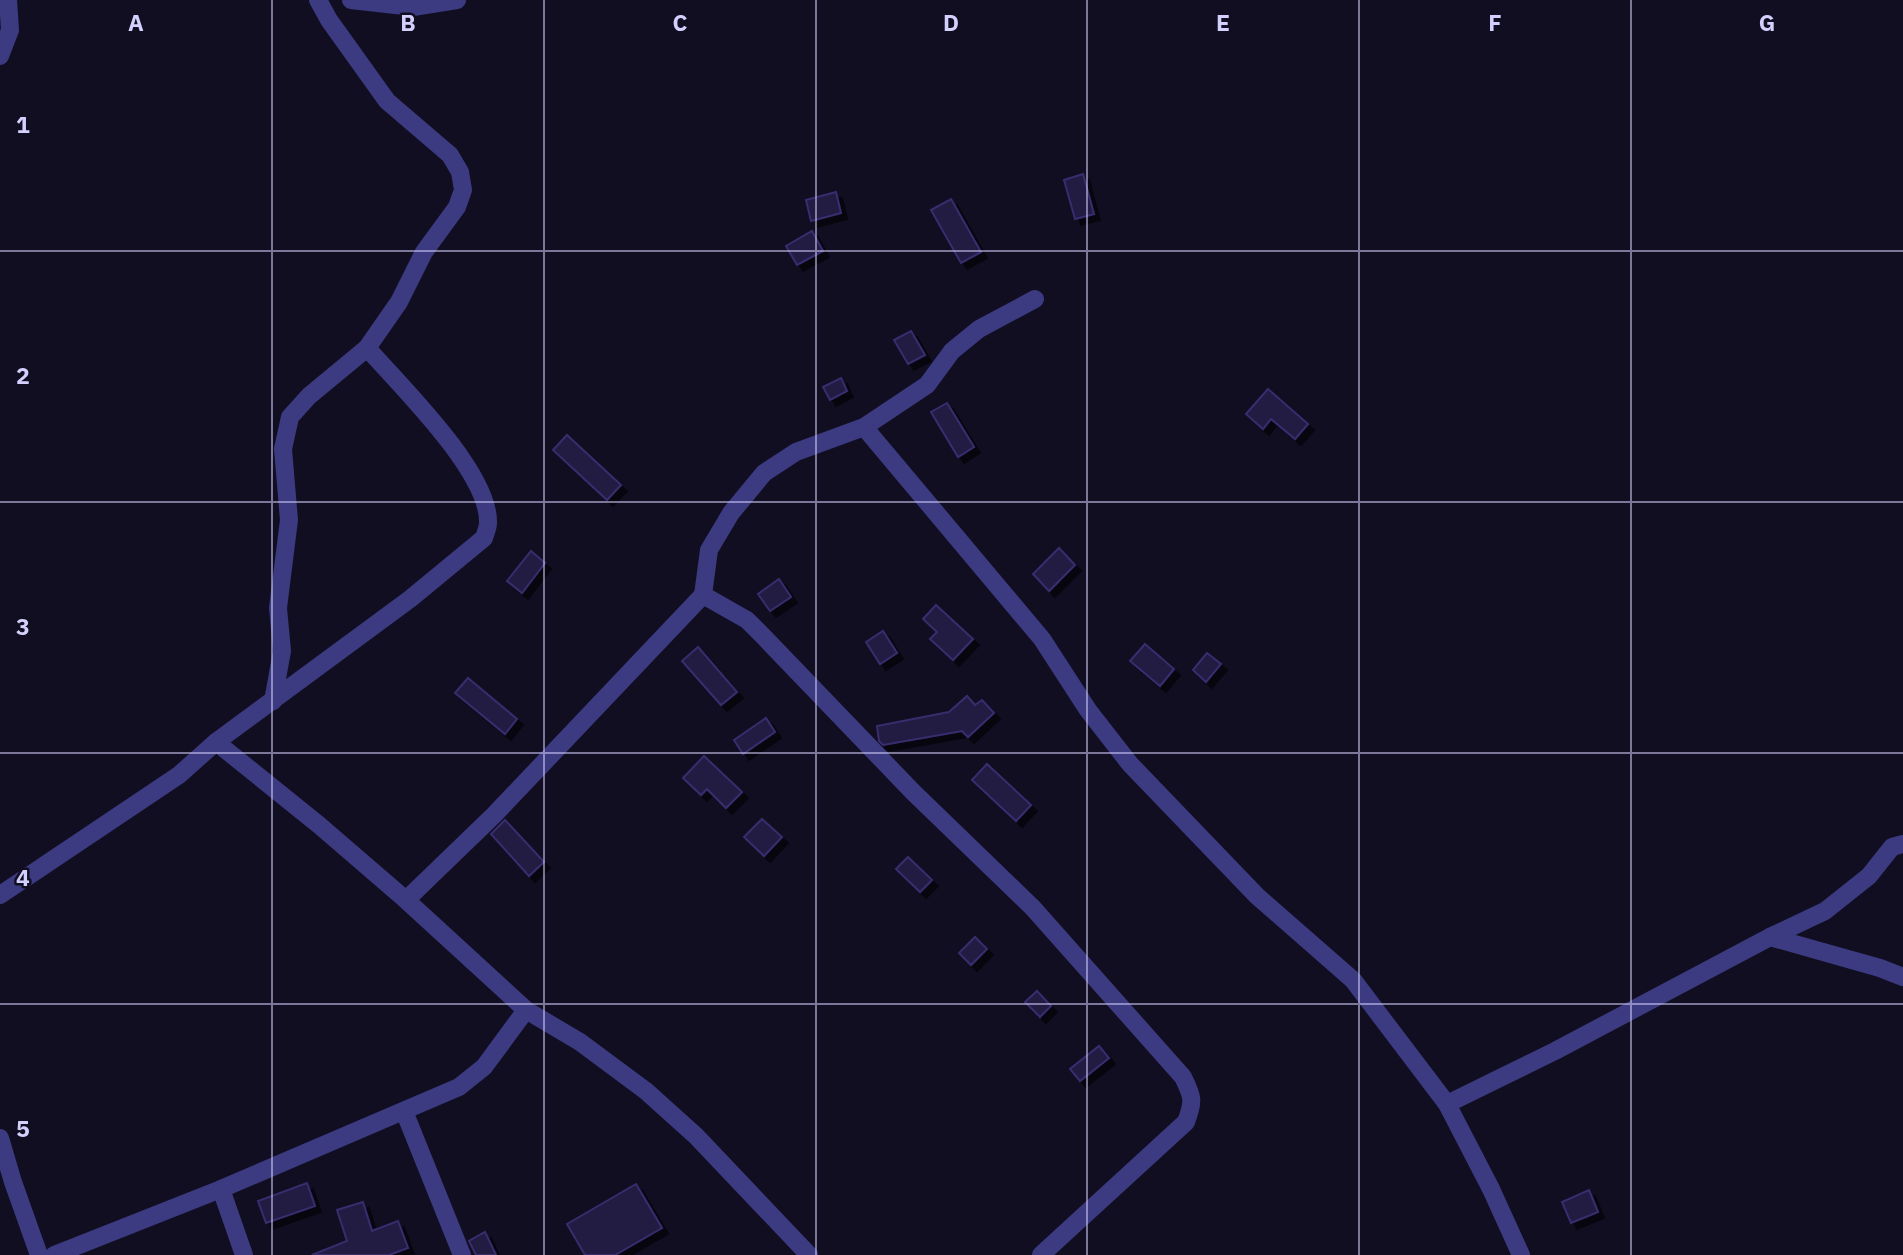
<svg xmlns="http://www.w3.org/2000/svg" width="1903" height="1255" font-family="'IBM Plex Sans',sans-serif">
  <style>
    .building { fill: #221a42; stroke: #392d6e; stroke-width: 2; filter: url(#shadow) }
    .lines { fill: none; stroke-linecap: round; stroke-linejoin: round }
    .street { stroke: #3c3a80; stroke-width: 18 }
    .grid { fill: none; stroke: #d4d0fe; stroke-width: 2; stroke-opacity: 0.55 }
    .grid-label { font-size: 23px; text-anchor: middle; font-weight: bold; fill: #d4d0fe; stroke: #110e22; stroke-width: 5; stroke-linejoin: round; paint-order: stroke }
  </style>
  <defs>
    <filter id="shadow"><feDropShadow dx="6" dy="6" stdDeviation="0" flood-color="#0009"/></filter>
  </defs>
  <rect width="100%" height="100%" fill="#110e22"/>
  <!-- building -->
  <g class="building">
    <path d="M1083,174l11,40 -19,5 -11,-39z"/>
    <path d="M836,192l5,21 -30,8 -5,-21z"/>
    <path d="M951,199l30,53 -20,11 -30,-53z"/>
    <path d="M812,231l11,20 -26,14 -11,-19z"/>
    <path d="M911,331l14,24 -17,9 -14,-24z"/>
    <path d="M841,378l6,13 -17,9 -7,-13z"/>
    <path d="M1268,389l40,35 -13,15 -24,-20 -8,10 -17,-15z"/>
    <path d="M947,403l27,44 -16,10 -27,-45z"/>
    <path d="M567,435l54,50 -14,15 -54,-50z"/>
    <path d="M1059,548l16,17 -26,26 -16,-17z"/>
    <path d="M531,551l14,12 -23,30 -15,-12z"/>
    <path d="M779,579l12,18 -21,14 -12,-17z"/>
    <path d="M936,605l37,34 -20,21 -23,-21 7,-7 -14,-13z"/>
    <path d="M883,631l14,22 -17,11 -14,-22z"/>
    <path d="M1145,644l29,25 -14,17 -30,-25z"/>
    <path d="M698,647l39,45 -16,13 -39,-44z"/>
    <path d="M1207,653l14,11 -15,18 -13,-12z"/>
    <path d="M468,678l49,41 -12,15 -50,-41z"/>
    <path d="M967,696l8,9 7,-5 12,13 -26,24 -6,-6 -79,14 -4,-4 -2,-15 72,-14z"/>
    <path d="M766,718l9,14 -32,22 -9,-14z"/>
    <path d="M704,756l38,36 -16,16 -19,-19 -6,6 -18,-17z"/>
    <path d="M987,764l44,41 -15,16 -44,-41z"/>
    <path d="M762,819l20,18 -18,19 -20,-19z"/>
    <path d="M505,820l39,42 -15,14 -38,-42z"/>
    <path d="M908,857l24,23 -12,12 -24,-23z"/>
    <path d="M975,937l12,12 -16,16 -12,-12z"/>
    <path d="M1037,991l14,15 -11,11 -15,-15z"/>
    <path d="M1099,1046l10,12 -29,23 -10,-12z"/>
    <path d="M307,1183l8,23 -49,17 -8,-22z"/>
    <path d="M636,1184l26,44 -47,27h-30l-18,-31z"/>
    <path d="M1589,1190l9,22 -27,11 -9,-21z"/>
    <path d="M363,1202l9,29 26,-10 10,27 -19,7h-77l35,-14 -10,-31z"/>
    <path d="M485,1232l11,23h-20l-7,-14z"/>
  </g>
  <g class="lines">
    <!-- street -->
    <g class="street">
      <path d="M351,0l62,7 44,-7"/>
      <path d="M0,56l10,-26 -2,-30"/>
      <path d="M1035,299l-56,30 -27,22 -25,34 -63,42 -68,25 -32,21 -33,40 -22,37 -6,45 44,25 17,17 149,155 120,116 150,169c10,20 11,24 3,45l-145,133"/>
      <path d="M864,427l178,212 46,71 42,54 127,132 96,84 94,124 44,85 30,66"/>
      <path d="M273,701l9,-50 -4,-43 11,-88 -6,-71 7,-32 19,-21 58,-48 32,-46 25,-50 33,-45 6,-17 -3,-18 -10,-17 -63,-54 -58,-81 -11,-20"/>
      <path d="M216,742l103,83 87,75 120,110 54,32 66,49 50,45 113,119"/>
      <path d="M0,895l179,-120 37,-33 194,-143 74,-61c1,-4 4,-10 4,-15 2,-50 -88,-138 -121,-175"/>
      <path d="M406,900l88,-85 209,-220"/>
      <path d="M1770,937l110,31 23,9"/>
      <path d="M1447,1104l108,-53 215,-114 55,-26 44,-35 23,-29 11,-3"/>
      <path d="M404,1111l58,144"/>
      <path d="M0,1138l13,44 26,73"/>
      <path d="M54,1255l167,-66"/>
      <path d="M244,1255l-23,-66 238,-102 25,-20 42,-57"/>
    </g>
  </g>
  <!-- grid -->
  <path class="grid" d="M272,0v1255M544,0v1255M816,0v1255M1087,0v1255M1359,0v1255M1631,0v1255M0,251h1903M0,502h1903M0,753h1903M0,1004h1903"/>
  <g class="grid-label">
    <text x="136" y="31">A</text>
    <text x="408" y="31">B</text>
    <text x="680" y="31">C</text>
    <text x="951" y="31">D</text>
    <text x="1223" y="31">E</text>
    <text x="1495" y="31">F</text>
    <text x="1767" y="31">G</text>
    <text x="23" y="133">1</text>
    <text x="23" y="384">2</text>
    <text x="23" y="635">3</text>
    <text x="23" y="886">4</text>
    <text x="23" y="1137">5</text>
  </g>
</svg>
